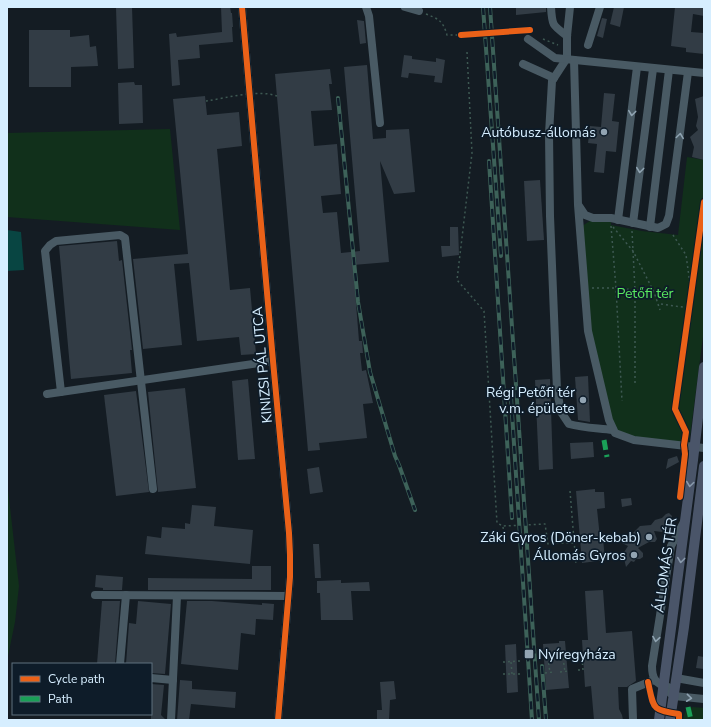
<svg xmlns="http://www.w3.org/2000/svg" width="711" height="727" font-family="'Nunito Sans',sans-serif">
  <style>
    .green { fill: #11301b }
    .water { fill: #084542 }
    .building { fill: #323c45 }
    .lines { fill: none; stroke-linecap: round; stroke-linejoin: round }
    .path { stroke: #3e5953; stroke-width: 1.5; stroke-dasharray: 2 3; stroke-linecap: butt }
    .minor { stroke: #495a64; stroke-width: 8 }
    .major { stroke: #4a5569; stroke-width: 10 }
    .rail-casing { stroke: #3d6259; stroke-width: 4 }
    .rail { stroke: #0e1c29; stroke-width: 2.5; stroke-dasharray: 8; stroke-linecap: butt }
    .path-bridge { stroke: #3e5953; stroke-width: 1.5; stroke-dasharray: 2 3; stroke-linecap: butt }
    .quiet { stroke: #1a9f57; stroke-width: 5; stroke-dasharray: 10 5; stroke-linecap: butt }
    .cycleway-casing { stroke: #0e1c29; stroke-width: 8 }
    .cycleway { stroke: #ea6118; stroke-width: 6 }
    .oneway { stroke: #90a4b2 }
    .oneway2 { stroke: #899aac }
    .poi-dot { fill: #92a4b2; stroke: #0e1c29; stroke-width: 1.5 }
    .labels { text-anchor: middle; stroke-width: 3.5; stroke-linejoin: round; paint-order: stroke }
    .poi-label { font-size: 14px; fill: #d6eeff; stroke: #0e1c29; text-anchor: end }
    .park-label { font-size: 14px; fill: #59e860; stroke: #0e1c29 }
    .street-label { font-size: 14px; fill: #d6eeff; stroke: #0e1c29 }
  </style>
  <rect width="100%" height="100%" fill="#141c23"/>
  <!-- green -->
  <g class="green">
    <path d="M170,129l10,101 -173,-13v-84z"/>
    <path d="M687,157l17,3v169l-15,115 -47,-4 -27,-9 -25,-99 -8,-106 11,-7h18v6l31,6 36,4z"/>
    <path d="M7,481l12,105 -4,36 -8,39z"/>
    <path d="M693,707l11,1v12h-21c1,-7 3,-11 10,-13z"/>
  </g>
  <!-- water -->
  <path class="water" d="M7,230l14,2 3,38 -17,1z"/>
  <!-- building -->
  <g class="building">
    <path d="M132,7l2,61 -16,1 -2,-61z"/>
    <path d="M221,7h9l1,6h1l1,14h-1l1,15 -34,3 1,13 -22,2 2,25 -8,1 -3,-52 7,-1 1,4 45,-5z"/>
    <path d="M516,7h30v5l-30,3z"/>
    <path d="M614,7h10l-4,20 -10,-3z"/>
    <path d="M675,7h29v9l-11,-2 -2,18 13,1v21l-18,-2v-4l-15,-2z"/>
    <path d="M602,18l5,1 -4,19 -6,-2z"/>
    <path d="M357,20l7,1 2,22 -6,1z"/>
    <path d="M29,30h41v7l19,-2 1,12 6,-1 2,20 -27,1v20h-42z"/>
    <path d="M404,55l8,1v3l24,3v-4l9,2 -3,23 -8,-1 1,-6 -26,-3 -1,5 -7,-1z"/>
    <path d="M367,65l6,74 13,-1v-8l23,-1 6,63 -21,2 -14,-33 9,101 -36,3 6,76h3l1,12h-3l2,18 4,-1 7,33 -10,1 4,34 -48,5 1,7 -12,1 -33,-377 55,-5 2,15h-3l3,26 -21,1 3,35 23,-2 4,50 -20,2 2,17 14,-1 4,41 19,-2 -16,-184z"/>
    <path d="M134,82l1,3h7l1,38 -24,1 -1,-41z"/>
    <path d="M604,93l11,1 -3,27 7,1 -3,30 -10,-1 -2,22 -10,-1 3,-28 -9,-1 2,-17 11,1z"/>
    <path d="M205,96l2,19 32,-3 3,34 -25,3 13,141 20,-2 6,66 -15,1 -2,-18 -42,4 -8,-78 -15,1 8,81 -39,4 -10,-90 55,-5 -15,-155z"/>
    <path d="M704,96v64l-12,-3 2,-10 -4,-10 8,-7 -2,-4 2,-9 -3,-18z"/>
    <path d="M540,180l4,60 -17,1 -3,-60z"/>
    <path d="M450,227h8l1,28 -17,2 -1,-11h9z"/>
    <path d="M117,241l2,20 3,-1 10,90h-2l2,23 -61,6 -12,-133z"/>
    <path d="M588,376l2,46 -12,-2 -3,-43z"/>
    <path d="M248,379l7,80 -17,1 -6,-79z"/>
    <path d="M550,379l3,90 -14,1 -4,-90z"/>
    <path d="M185,388l11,100 -38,4 -10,-100z"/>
    <path d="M136,391l13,101 -33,4 -12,-101z"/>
    <path d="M593,442l1,15 -23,2 -1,-16z"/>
    <path d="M677,456l2,6 -13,7 2,-10z"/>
    <path d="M319,467l4,25 -13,2 -3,-25z"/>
    <path d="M595,489v3h9l1,16 -8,1 3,29h3l2,22 -23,3 -6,-72z"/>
    <path d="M631,498l1,7 -10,2 -1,-8z"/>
    <path d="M192,505l24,2 -2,19 39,4 -3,34 -105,-10 2,-18 14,2 1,-11 23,2v-6l5,1z"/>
    <path d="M669,513l3,3 -1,8 -5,1 -4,7 -8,-1 3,8 -2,3h-6l-11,6 5,5v4l-3,2h-4l-2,3 -3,-1 -5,6 -3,-13 5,-8 -6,-3 3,-7 4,1 11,-11 11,-1 4,-5 7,-2 4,-4z"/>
    <path d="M313,544h6l2,34h-6z"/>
    <path d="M252,566h19v24h-123v-12l104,1z"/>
    <path d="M96,575l27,2 -1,13h-19v-2l-8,-1z"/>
    <path d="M341,580v3l28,-1 1,9h-19l2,29h-32l-1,-27h-3v-12z"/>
    <path d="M603,590l3,43 26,-2 4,50 -9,6h-9l1,22 3,6 1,5h-29l-3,-34 -6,1 -3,-47h6l-3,-49z"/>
    <path d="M102,601h18l-5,63h-18z"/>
    <path d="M138,601l33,3 -6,70 -14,-1v-9h-25l3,-41 7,1z"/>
    <path d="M187,601h25l50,4v-2l12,1 -1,16 -17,-1 -1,16 -14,-2 -3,37 -57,-6z"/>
    <path d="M559,641h6l4,47 -23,2 -3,-46 16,-1z"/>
    <path d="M516,644l2,48 -11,1 -2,-48z"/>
    <path d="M698,656l6,1v12l-8,-1z"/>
    <path d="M180,680l12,1v8l44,3 -1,16 -44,-4 -2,16h-12z"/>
    <path d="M394,681l2,18 -6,1 -1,20h-12v-10h5l-2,-28z"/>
    <path d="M151,684l13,1 -3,30 5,5h-15z"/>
  </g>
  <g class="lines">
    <!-- path -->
    <g class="path">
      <path d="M426,14c13,5 17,7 21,21h14"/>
      <path d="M543,39l15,6"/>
      <path d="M467,52l5,101 -15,127 27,31 13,212 6,3 42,-2 3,20 9,-1h17"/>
      <path d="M611,226l5,62 6,113"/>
      <path d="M613,227l20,24 21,41 6,18"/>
      <path d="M632,231l3,59v93"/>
      <path d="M673,235l13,20 5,36"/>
      <path d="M592,288h24l46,5"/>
      <path d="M661,304l28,4"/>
      <path d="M570,491l6,74"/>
      <path d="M503,527l1,6"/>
      <path d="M544,658h8"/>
      <path d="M548,658l2,15"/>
      <path d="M560,658l7,-1"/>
      <path d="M563,658l2,14"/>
      <path d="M578,658l11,-1"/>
      <path d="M503,662l17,-1"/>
      <path d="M511,662l1,12"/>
      <path d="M578,670h5l-1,-12"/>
      <path d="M560,672l8,-1"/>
      <path d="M545,673l8,-1"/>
      <path d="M503,674h18"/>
    </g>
    <!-- minor -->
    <g class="minor">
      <path d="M242,7l31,354 16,172 1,22v22l-12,143"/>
      <path d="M366,7l3,9 11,107"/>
      <path d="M405,7l14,4"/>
      <path d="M551,7c1,18 1,18 16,29"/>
      <path d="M570,7l-3,29v22l-15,23 -3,53 1,82 7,174 4,22 8,12c14,4 29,4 44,6"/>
      <path d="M528,39l27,19 149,15"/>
      <path d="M588,45l12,-38"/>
      <path d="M574,60l4,145 10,126 21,89 6,13 19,7 70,8"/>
      <path d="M523,64l31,14"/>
      <path d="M579,206l6,9 8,3h18l47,10 8,-4 3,-8 19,-144"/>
      <path d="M618,220l19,-153"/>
      <path d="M633,223l20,-154"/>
      <path d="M650,227l19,-157"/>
      <path d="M61,392l-16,-141 5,-6 6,-4 64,-6 5,3 28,251"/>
      <path d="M47,394l226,-33"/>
      <path d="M95,595l193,1"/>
      <path d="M120,664l6,-69"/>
      <path d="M151,678l22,2"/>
      <path d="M676,678l28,5"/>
      <path d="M668,687c-13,-3 -16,-9 -16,-21l19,-120 13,-24"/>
      <path d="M670,693l4,3 30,3"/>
      <path d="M171,720l6,-124"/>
      <path d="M633,720l-1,-31 22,-9"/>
    </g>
    <!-- major -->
    <g class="major">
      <path d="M659,720l34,-260 11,-93"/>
      <path d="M670,720l14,-93 20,-161"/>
    </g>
    <defs>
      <g id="rail">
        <path d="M483,7l18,249"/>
        <path d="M490,7l49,713"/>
        <path d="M338,98l20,204 12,70 25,84 4,9 16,45"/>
        <path d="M489,161l23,357"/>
        <path d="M511,398l21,322"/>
        <path d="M542,666l4,54"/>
      </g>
    </defs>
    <!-- rail casing -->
    <use href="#rail" class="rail-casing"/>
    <!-- rail -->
    <use href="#rail" class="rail"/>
    <!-- path-bridge -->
    <g class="path-bridge">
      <path d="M461,35l69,-5"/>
      <path d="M206,101c21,-3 51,-12 71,-5"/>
    </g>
    <!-- quiet -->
    <g class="quiet">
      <path d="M604,440l3,17"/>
      <path d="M688,707l3,13"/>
    </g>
    <defs>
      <g id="cycleway">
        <path d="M242,7l31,354 16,172 1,22v22l-12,143"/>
        <path d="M461,35l69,-5"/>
        <path d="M680,497l5,-43 -1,-9 2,-13 -11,-23 29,-207"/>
        <path d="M648,682c6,27 3,28 31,32v6"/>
      </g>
    </defs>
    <!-- cycleway casing -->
    <use href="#cycleway" class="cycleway-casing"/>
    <!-- cycleway -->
    <use href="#cycleway" class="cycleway"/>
  </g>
  <!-- one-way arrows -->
  <defs><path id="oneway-chevron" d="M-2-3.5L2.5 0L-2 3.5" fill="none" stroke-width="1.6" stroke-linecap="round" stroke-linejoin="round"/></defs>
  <g class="oneway">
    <use href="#oneway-chevron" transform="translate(632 113) rotate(97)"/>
    <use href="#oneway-chevron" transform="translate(680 136) rotate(-82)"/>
    <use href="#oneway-chevron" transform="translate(640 170) rotate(97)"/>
    <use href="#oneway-chevron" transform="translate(656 639) rotate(99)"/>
    <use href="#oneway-chevron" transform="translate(689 698) rotate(6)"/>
  </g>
  <g class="oneway2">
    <use href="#oneway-chevron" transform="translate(690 484) rotate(98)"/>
    <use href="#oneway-chevron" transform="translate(681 560) rotate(97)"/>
  </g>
  <!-- markers -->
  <g class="poi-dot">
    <circle cx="604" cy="132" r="4"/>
    <circle cx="583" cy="400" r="4"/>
    <circle cx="649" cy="537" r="4"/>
    <circle cx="634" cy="555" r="4"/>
    <rect x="524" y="649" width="10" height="10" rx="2"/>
  </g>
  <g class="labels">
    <!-- poi labels -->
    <g class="poi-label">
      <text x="596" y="137">Autóbusz-állomás</text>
      <text x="575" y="397">Régi Petőfi tér<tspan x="575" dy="16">v.m. épülete</tspan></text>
      <text x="641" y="542">Záki Gyros (Döner-kebab)</text>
      <text x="626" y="560">Állomás Gyros</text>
      <text x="538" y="659" text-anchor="start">Nyíregyháza</text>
    </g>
    <!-- park labels -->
    <g class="park-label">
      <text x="645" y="298">Petőfi tér</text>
    </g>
    <!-- street labels -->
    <g class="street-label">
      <text transform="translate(262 365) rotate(-95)" y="5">KINIZSI PÁL UTCA</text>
      <text transform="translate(665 565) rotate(-82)" y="5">ÁLLOMÁS TÉR</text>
    </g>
  </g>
  <!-- border -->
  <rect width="711" height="727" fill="none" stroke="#d6eeff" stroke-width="16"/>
  <!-- legend -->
  <rect x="12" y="663" width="140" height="52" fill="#0e1c29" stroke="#5e707f"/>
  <rect x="20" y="676" width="20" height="6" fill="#ea6118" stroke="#5e707f"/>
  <text x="48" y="683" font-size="12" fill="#d6eeff">Cycle path</text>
  <rect x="20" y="696" width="20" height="6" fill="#1a9f57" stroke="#5e707f"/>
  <text x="48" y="703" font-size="12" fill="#d6eeff">Path</text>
</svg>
